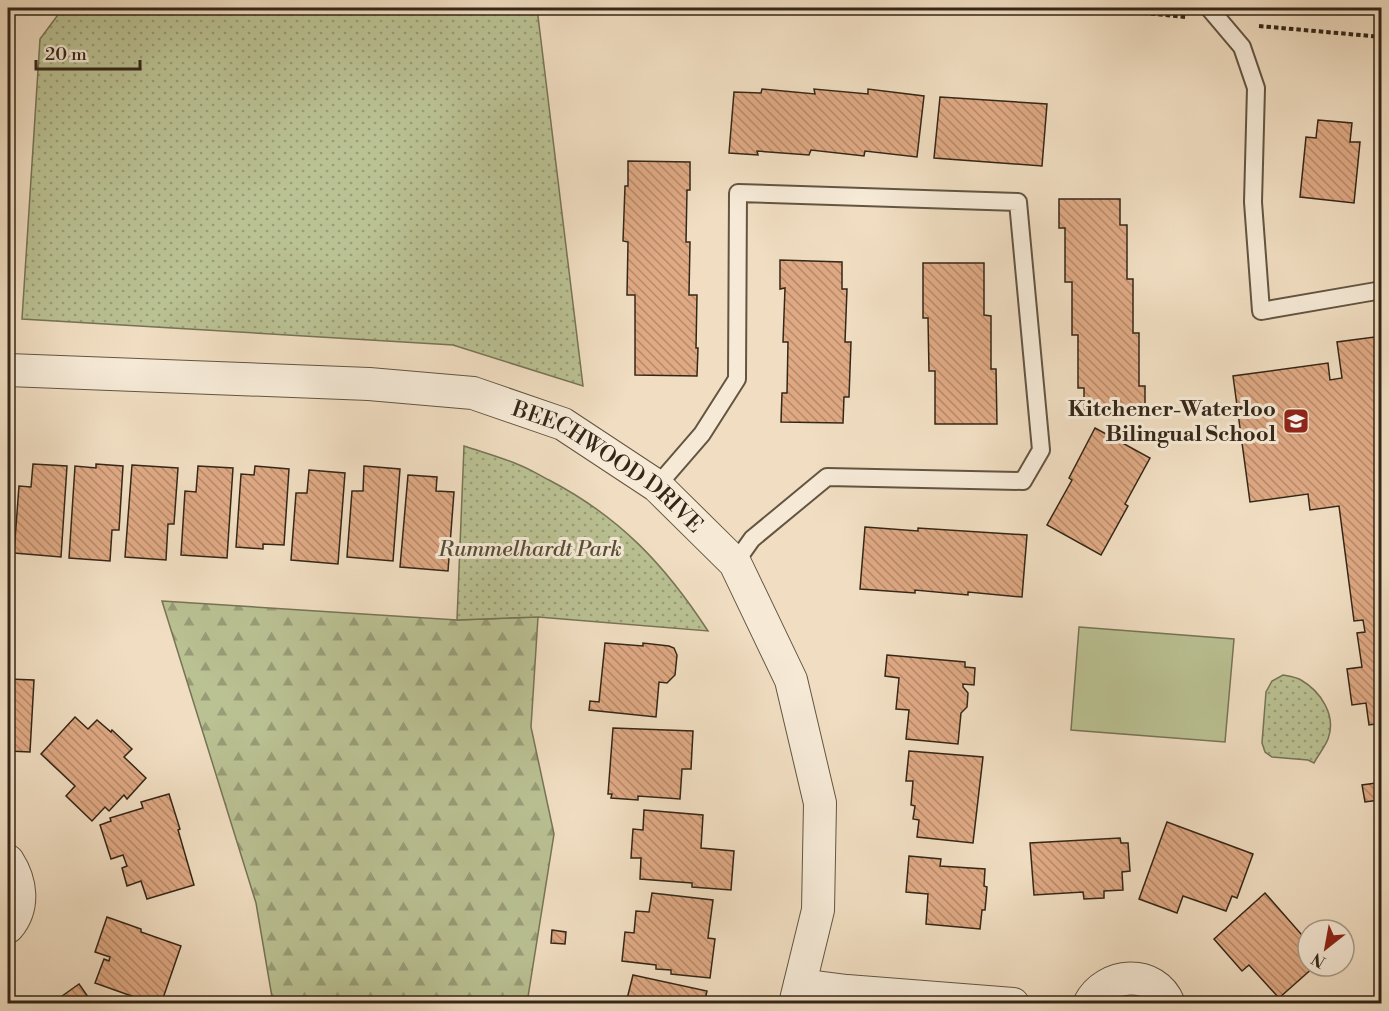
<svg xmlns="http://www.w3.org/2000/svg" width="1389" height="1011" font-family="'Libre Bodoni',serif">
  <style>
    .forest { fill: url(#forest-firs); stroke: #777456; stroke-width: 1.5 }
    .park { fill: url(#park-dots); stroke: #777456; stroke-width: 1.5 }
    .garden { fill: #bac193; stroke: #777456; stroke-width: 1.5 }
    .building { fill: url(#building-back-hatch); stroke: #342718; stroke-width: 1.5 }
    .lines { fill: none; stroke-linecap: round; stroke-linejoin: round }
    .service-casing { stroke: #635542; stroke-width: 20 }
    .minor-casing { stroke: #635542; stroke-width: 34 }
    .path { stroke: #342718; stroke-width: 4; stroke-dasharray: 4.5 3; stroke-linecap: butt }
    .service { stroke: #f6ead7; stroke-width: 16 }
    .minor { stroke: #f6ead7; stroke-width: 32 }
    .labels { text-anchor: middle; stroke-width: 6; stroke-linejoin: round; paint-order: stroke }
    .poi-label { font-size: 22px; font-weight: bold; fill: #342718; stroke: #f6ead7; text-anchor: end }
    .street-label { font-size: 22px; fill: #342718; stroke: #f6ead7 }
    .park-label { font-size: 22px; font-style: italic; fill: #564e37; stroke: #f6ead7 }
  </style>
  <defs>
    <pattern id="forest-firs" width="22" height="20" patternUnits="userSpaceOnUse" patternTransform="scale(1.5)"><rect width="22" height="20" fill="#bac193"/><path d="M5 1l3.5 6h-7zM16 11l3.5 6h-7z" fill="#989d77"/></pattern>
    <pattern id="park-dots" width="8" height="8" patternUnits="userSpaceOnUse" patternTransform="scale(1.5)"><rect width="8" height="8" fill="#bac193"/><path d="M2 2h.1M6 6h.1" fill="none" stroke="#989d77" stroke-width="1.8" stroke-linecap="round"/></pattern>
    <pattern id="building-back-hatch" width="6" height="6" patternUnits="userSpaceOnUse" patternTransform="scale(1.5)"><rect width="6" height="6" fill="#dfa984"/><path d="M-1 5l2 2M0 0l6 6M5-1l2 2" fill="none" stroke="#b68a6b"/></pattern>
  </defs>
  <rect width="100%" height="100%" fill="#f1dec2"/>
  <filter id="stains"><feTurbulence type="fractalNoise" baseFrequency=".00333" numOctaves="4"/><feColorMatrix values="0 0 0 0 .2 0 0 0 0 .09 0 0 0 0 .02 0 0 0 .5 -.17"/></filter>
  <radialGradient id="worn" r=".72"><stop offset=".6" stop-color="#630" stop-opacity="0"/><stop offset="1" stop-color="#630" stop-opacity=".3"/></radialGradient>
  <!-- forest -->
  <path class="forest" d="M162,601l295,19 81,-3 -7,110 23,107 -27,169h-254l-17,-100z"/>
  <!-- park -->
  <g class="park">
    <path d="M63,8h474l46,378 -130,-41 -431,-26 18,-280z"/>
    <path d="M464,446c18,6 36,11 53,18 11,4 22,11 32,16 71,37 116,85 159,151l-170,-14 -81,3z"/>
    <path d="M1283,675c5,1 13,2 18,5 19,11 36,35 27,59 -3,8 -10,16 -14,24l-6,-3 -36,-3 -7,-5 -3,-9 4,-51 6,-11z"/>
  </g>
  <!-- garden -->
  <path class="garden" d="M1079,627l155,12 -9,103 -154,-12z"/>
  <!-- building -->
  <g class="building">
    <path d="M762,89l53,5 -1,-5 54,5v-5l56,7 -7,61 -52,-6 -1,5 -53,-6 -2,5 -52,-4 1,4 -29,-2 5,-61 27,1z"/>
    <path d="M940,97l107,7 -5,62 -108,-8z"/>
    <path d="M1318,120l34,3 -2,19h10l-6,61 -54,-6 6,-60 10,1z"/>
    <path d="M628,161l62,1v28h-3l-1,52h4l-1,53h8l-1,53h2l-1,28 -62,-1v-80h-8l1,-53 -5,-1 2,-55h3z"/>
    <path d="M1059,199h61v26h7v54h6v54h6v53h6v28h-61v-26h-6v-53h-6v-53h-7v-54h-6z"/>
    <path d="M780,260l62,2v27h5l-2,53h6l-2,55h-5l-1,26 -62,-1 1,-29h5l1,-51h-5l2,-54 -5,1z"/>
    <path d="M923,263h61v52l7,1v53h5l1,55h-62v-53h-6l-1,-53h-5z"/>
    <path d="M1382,336v387l-13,2 -3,-22 -14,2 -5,-36 15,-2 -5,-34 8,-1 -2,-12 -9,1 -15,-115 -29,4 -2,-16 -58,8 -17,-126 95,-13 2,17 12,-2 -5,-36z"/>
    <path d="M1095,428l55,30 -25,46 3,2 -27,49 -54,-30 25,-45 -3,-2z"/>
    <path d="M33,464l34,2 -6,91 -47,-4 5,-67 12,1z"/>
    <path d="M96,464l27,2 -4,64h-7l-2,31 -41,-3 6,-92 21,2z"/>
    <path d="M8,465h4l-4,64z"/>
    <path d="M132,465l46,3 -4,56h-6l-2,36 -41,-3z"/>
    <path d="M198,466l35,2 -6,90 -46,-3 4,-64 11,1z"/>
    <path d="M255,466l34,3 -5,76 -21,-1v5l-27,-2 5,-73 13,1z"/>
    <path d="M364,466l36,3 -7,92 -46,-4 5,-66h11z"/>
    <path d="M309,470l36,3 -7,91 -47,-4 5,-67h11z"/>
    <path d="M408,475l29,2 -1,14 18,1 -6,79 -48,-4z"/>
    <path d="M865,527l53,4v-3l109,7 -5,62 -54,-5v3l-53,-5v3l-55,-4z"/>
    <path d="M605,643l38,3v-3l26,3 5,2 3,7 -2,20 -8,8 -8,-1 -3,35 -67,-7 1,-9 9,1z"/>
    <path d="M887,655l78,7v5l10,1 -1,17 -11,-1v3l5,6 -1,14 -6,6 -3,31 -52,-5 3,-29 -13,-1 3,-31 -14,-2z"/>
    <path d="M8,679l26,1 -4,72 -22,-1z"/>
    <path d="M75,717l13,12 9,-9 14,12 1,-2 20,19 -8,8 22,21 -19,21 -3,-4 -15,16 -4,-4 -13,14 -26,-25 9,-10 -34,-32z"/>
    <path d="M613,728l80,3 -2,38h-9l-2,30 -42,-3v4l-27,-2 1,-4h-4z"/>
    <path d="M909,751l74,6 -10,86 -56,-6 2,-17 -6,-1 2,-13 -4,-1 2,-24h-7z"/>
    <path d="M1376,783l3,17 -14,2 -3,-17z"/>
    <path d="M169,794l11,35 -2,1 16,55 -47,14 -6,-18 -14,5 -5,-18 5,-2 -4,-11 -12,4 -11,-34 11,-4 -1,-3 33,-10 -2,-6z"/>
    <path d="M644,810l59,5 -2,33 33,3 -3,39 -39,-3v-4l-52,-4 1,-21h-10l2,-29 10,1z"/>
    <path d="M1167,822l86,32 -16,44 -5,-2 -6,15 -43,-15 -6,17 -38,-14z"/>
    <path d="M1120,838l1,5h7l2,28 -8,1 1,18 -19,1v7l-20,1 -1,-7 -49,3 -4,-52z"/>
    <path d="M909,856l32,3 -1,7 45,3 -1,17 3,1 -2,23h-3l-2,19 -54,-5 2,-30 -22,-2z"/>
    <path d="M652,893l61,7 -5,38 7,1 -5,39 -39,-4v-4l-15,-1v-4l-34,-4 3,-29 9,1 2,-22 13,1z"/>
    <path d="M1265,893l43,49v24h7l-36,32 -30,-33 -7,6 -28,-32z"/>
    <path d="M107,917l34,12v3l40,14 -20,58h-7l-59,-21 9,-24 5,2 1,-4 -15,-5z"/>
    <path d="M552,930l14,2 -1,12 -14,-1z"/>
    <path d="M633,975l74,16 -3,13h-85l2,-7 6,2z"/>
    <path d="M79,984l14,20h-42z"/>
  </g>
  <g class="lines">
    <defs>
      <g id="service">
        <path d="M1209,8l33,39 14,41 -3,114 8,109 121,-21"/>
        <path d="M657,486l45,-52 35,-55 1,-186 280,9 23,248 -18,31 -196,-4 -75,62 -17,24"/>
      </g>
      <g id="minor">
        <path id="s1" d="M8,370l361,14 104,9 90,31 94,62 78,77 56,117 29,123 -2,107 -23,94"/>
        <path d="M8,861c13,20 17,46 0,66"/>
        <path d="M800,985l47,6 166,13"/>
        <path d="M1089,1004c16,-32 66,-36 80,0"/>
      </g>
    </defs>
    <!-- service casing -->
    <use href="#service" class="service-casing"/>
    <!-- minor casing -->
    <use href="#minor" class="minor-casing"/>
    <!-- path -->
    <g class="path">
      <path d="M1091,8l95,9"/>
      <path d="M1259,26l123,11"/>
    </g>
    <!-- service -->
    <use href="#service" class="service"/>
    <!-- minor -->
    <use href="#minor" class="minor"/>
  </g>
  <!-- icons -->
  <defs>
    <symbol id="school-square" viewBox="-11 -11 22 22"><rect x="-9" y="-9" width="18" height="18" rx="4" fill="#8f2418" stroke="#f6ead7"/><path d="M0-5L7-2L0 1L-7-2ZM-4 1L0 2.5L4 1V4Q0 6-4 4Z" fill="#fff"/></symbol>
  </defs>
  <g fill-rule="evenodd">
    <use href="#school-square" x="1281" y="406" width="30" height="30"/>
  </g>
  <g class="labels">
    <!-- poi labels -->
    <g class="poi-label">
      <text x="1276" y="416">Kitchener-Waterloo<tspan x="1276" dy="25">Bilingual School</tspan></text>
    </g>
    <!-- street labels -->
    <g class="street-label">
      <text dy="8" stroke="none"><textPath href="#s1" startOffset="621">BEECHWOOD DRIVE</textPath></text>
    </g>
    <!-- park labels -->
    <g class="park-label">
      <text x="530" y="556">Rummelhardt Park</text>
    </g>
  </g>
  <!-- margin -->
  <rect width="1389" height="1011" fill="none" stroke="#f1dec2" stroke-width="30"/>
  <rect x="9" y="9" width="1371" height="993" fill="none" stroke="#342718" stroke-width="3"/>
  <rect x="15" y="15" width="1359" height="981" fill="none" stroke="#342718" stroke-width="1.5"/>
  <!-- north arrow -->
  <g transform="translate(1326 948) rotate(211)"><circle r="28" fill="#f6ead7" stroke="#a89c8b" stroke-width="1.5"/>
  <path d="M0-4.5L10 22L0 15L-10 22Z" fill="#8f2418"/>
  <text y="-9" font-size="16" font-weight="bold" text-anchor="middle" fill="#342718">N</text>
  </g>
  <!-- scale -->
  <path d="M36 60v9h104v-9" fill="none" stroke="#342718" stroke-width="3"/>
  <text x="45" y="60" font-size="18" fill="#342718" stroke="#f6ead7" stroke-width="4.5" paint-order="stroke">20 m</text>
  <rect width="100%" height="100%" filter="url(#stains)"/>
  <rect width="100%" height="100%" fill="url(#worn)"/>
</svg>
